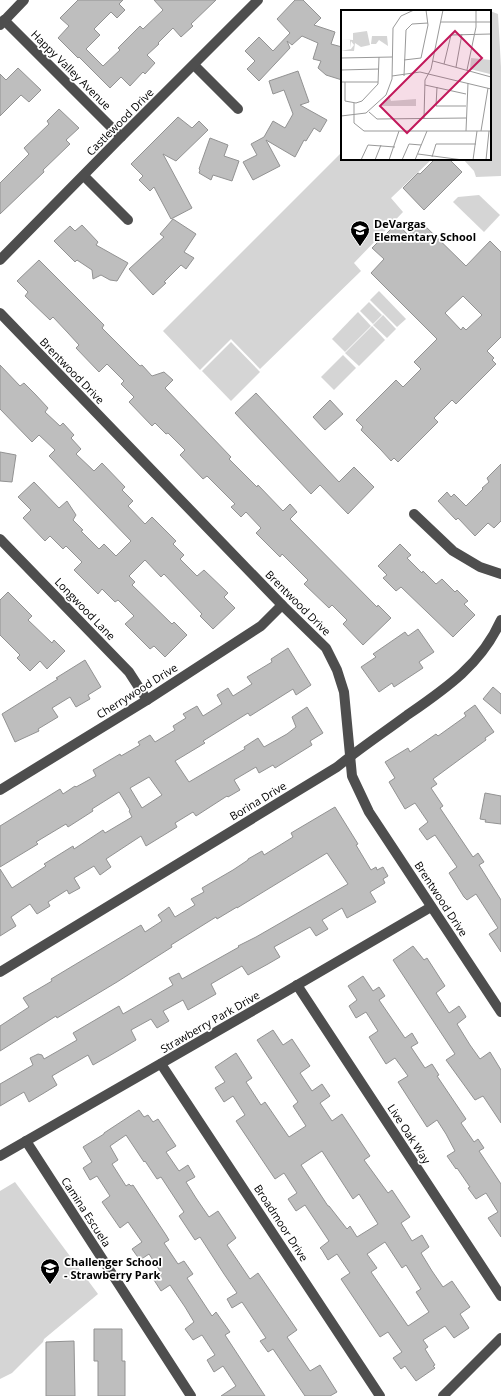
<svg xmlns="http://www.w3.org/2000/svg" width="501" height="1396" font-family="'Open Sans',sans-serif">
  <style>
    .green { fill: #d5d5d5 }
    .building { fill: #bebebe; stroke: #929292; fill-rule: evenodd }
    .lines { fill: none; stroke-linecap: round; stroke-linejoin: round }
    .minor { stroke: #4e4e4e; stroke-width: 10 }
    .labels { text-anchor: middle; stroke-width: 3.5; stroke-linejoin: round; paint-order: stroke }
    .street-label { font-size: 11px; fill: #000; stroke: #fff }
    .poi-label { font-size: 11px; font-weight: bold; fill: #000; stroke: #fff; text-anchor: start }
    .inset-road { fill: none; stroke: #999; stroke-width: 1 }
    .view { fill: #c2185b; fill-opacity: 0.15; stroke: #c2185b; stroke-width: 2 }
    .inset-edge { fill: none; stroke: #000; stroke-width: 2 }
  </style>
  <rect width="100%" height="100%" fill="#fff"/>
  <!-- green -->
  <g class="green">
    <path d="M490,11l8,3 3,53v109l-25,1 -2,-6 -11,-12h27z"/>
    <path d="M342,152v7h90l-41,39 12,14 -49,51 7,8 -101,98 -29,-30 -31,31 -37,-39z"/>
    <path d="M479,195l21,20 -16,17 -31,-30 5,-5z"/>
    <path d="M379,291l27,28 -9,8 -27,-27z"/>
    <path d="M369,302l13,13 -9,9 -13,-13z"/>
    <path d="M358,312l13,14 -26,26 -13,-13z"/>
    <path d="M383,315l13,14 -9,9 -14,-13z"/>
    <path d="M372,326l13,14 -26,26 -14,-13z"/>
    <path d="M231,342l29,30 -29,29 -29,-30z"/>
    <path d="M343,355l13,13 -22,22 -13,-13z"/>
    <path d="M15,1182l83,112 -54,45 -1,3 -31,31 -12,6v-188z"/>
  </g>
  <!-- building -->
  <g class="building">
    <path d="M78,0h45l-4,4 6,6 -8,8 -6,-6 -17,17 6,6 -14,14 17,17 17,-16 -2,-2 22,-22 3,3 20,-19 -9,-10h62l-25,24 2,2 -12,11 -8,-9 -15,15 1,1 -12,11 8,8 -10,11 -2,-2 -13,14 -9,-9 -11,11 -31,-31 -1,1 -20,-20 11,-12 -9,-8z"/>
    <path d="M295,0h8l18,18 -7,7 21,7 -4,12 11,3v33l-16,-5 -8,-7 3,-7 -8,-2 5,-16 -16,-7 -10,9 -5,-4 3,7 -31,33 -12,-12 8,-8 -10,-10 14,-14 14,14 17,-18 -13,-14z"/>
    <path d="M18,68l23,22 -12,12 -8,-7 -21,21v-42l6,6z"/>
    <path d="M298,71l11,31 -9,3 27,15 -7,12 -6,-4 -8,13 -2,-1 -9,17 -29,-17 14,26 -27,14 -10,-18 14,-7 -6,-11 13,-7 9,-16 12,7 8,-14 -9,-24 -11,4 -4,-13z"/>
    <path d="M59,109l20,19 -13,12 4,4 -27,26 1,2 -44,42v-31l29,-29 -5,-6 25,-24 -2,-3z"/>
    <path d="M178,117l14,11 7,-7 9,9 -32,31 -13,-7 29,54 -21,11 -17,-32 -4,4 -11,-11 4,-4 -12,-12z"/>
    <path d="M210,138l18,7 -4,11 15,5 -7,20 -19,-6 -2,5 -12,-7 1,-3 -1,-1z"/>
    <path d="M435,159h14l13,13 -38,38 -21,-22 15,-15 2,1z"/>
    <path d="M173,219l23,15 -12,18 10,6 -8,11 -5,-4 -17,17 2,1 -13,12 -24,-26 35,-32 -4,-3z"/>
    <path d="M421,222l45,44 24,-25 11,11v85l-14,14 7,7 -2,2 4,4 -40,40 -4,-4 -18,18 4,4 -40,40 -4,-4 -3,3 -10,-11 -20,-20 2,-3 -7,-7 40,-40 7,7 18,-18 -7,-7 23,-23 -66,-66 13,-14 -12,-11 25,-25 11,12zM463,296l19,19 -16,15 -3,-3 -2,3 -16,-17z"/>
    <path d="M82,225l16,17 -2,3 32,18 -11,18 -7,-1 -9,-5 -8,4 -1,-9 -15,-10 -2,2 -21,-21 16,-15 5,5z"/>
    <path d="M39,260l65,65 -2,3 38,38 2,-1 10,11 12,-4 9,8 -8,8 66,69 -2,2 28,28 1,-2 25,26 7,-7 7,8 -7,7 87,88 1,-2 13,13 -28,27 -20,-21 4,-4 -15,-15 -3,3 -25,-24 4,-4 -26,-26 -2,3 -24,-24 5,-5 -15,-16 -5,5 -10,-10 4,-3 -28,-28 -4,3 -23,-24 5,-5 -17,-17 -2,1 -11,-11 -3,3 -23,-24 5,-5 -13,-13 3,-3 -17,-17 -8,8 -23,-24 3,-3 -11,-12 -15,-16 -3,3 -25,-24 3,-4 -11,-11z"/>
    <path d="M0,365l20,21 4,-3 11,11 13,14 -3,4 15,14 3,-3 11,12 -3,3 10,11 -5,5 18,17 8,-8 23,24 -3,3 11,11 -5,5 17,18 7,-7 24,24 -3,3 11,11 -4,4 17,17 7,-6 24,23 -4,4 11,11 -22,21 -13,-13 2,-2 -38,-40 -3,3 -16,-17 -16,16 6,6 -3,3 40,39 2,-2 13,13 -22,22 -11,-11 -4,3 -25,-25 9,-8 -16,-16 -3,2 -13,-13 -4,5 -24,-24 8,-8 -16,-16 -3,3 -13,-13 -5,5 -22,-23 8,-8 -13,-13 16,-15 25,26 8,-7 9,14 -3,5 10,10 -2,1 18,18 5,-5 12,12 15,-15 -82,-85 6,-6 -16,-15 -7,7 -32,-33z"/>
    <path d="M256,393l83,89 15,-15 20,20 -26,27 -28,-29 -9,9 -76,-81z"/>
    <path d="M330,400l13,14 -18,16 -12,-13z"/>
    <path d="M0,452l16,3 -4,27 -12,-1z"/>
    <path d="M501,464v57l-7,7 -6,-5 -13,13 -17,-18 -2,2 -18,-19 9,-9 4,5 3,-3 12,12 17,-17 -1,-1 7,-6 -2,-4z"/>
    <path d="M400,544l11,11 -4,3 15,15 1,-2 13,13 6,-5 13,13 2,-2 11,11 -4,3 11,11 -22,22 -52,-50 -5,4 -13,-13 4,-3 -9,-9z"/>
    <path d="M8,592l24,24 -4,4 24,23 2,-3 11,11 -18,18 -7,-8 -10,10 -13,-13 3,-3 -20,-20v-35z"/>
    <path d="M418,629l16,23 -15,10 4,6 -29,19 -2,-4 -13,9 -18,-25 15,-10 -3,-3 32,-22 3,4z"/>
    <path d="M288,648l23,37 -15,10 -3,-6 -43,27 -2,-3 -45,28 2,2 -30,18 14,21 56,-33 -1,-2 14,-9 6,9 23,-13 9,-7 -4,-10 15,-10 16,26 -13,8 2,4 -37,23 -2,-3 -14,8 -3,-6 -22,13 6,10 -12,7 -1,-1 -31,20 -3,-4 -18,11 2,4 -31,19 -5,-10 -35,23 5,8 -11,8 -6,-9 -20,12 6,10 -11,6 -2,-4 -19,12 2,4 -13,8 -7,-10 -19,13 5,9 -16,10v-67l12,19 34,-22 -2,-2 29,-18 1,3 29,-19 2,3 27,-16 -3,-6 1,-1 -11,-18 -27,17 1,2 -25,16 -2,-3 -30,18 2,2 -38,23v-41l60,-37 3,5 12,-8 1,1 20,-11 -3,-6 27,-16 1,2 19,-11 -2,-3 12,-7 5,7 20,-12 -2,-4 13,-8 -3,-4 14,-8 6,10 19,-12 -5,-9 11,-7 5,8 19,-12 -5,-7 25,-15 -1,-3zM149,777l13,18 -20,13 -12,-20z"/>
    <path d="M85,660l16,27 -13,8 2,4 -14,8 -6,-10 -18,11 6,9 -20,12 1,2 -24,11 -13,-28 56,-35 -2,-1z"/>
    <path d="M493,687l8,7v20l-18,-15z"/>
    <path d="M475,705l19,27 -9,6 1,2 -53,39 4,5 -6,4 12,18 -3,2 33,49 5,-4 6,9 -5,3 22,35v52l-12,-18 9,-6 -22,-34 -9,6 -3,-3 -15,-24 8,-6 -22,-32 -8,5 -8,-11 9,-7 -13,-19 -10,6 -16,-27 6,-4 -10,-16 23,-14 2,4 26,-18 2,2 28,-20 -2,-3z"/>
    <path d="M485,793l16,3v28l-16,-2 1,-2 -6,-1z"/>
    <path d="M335,807l23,37 -2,1 15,25 5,-3 1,3 6,-3 5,9 -5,3 2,4 -15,9 6,10 -29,16 -5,-10 -20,12 6,9 -12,7 -6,-9 -36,20 6,10 -12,7 -20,11 -6,-9 -31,18 5,10 -28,16 -5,-10 -20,11 6,10 -12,7 -6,-9 -20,11 5,10 -27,16 -16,9 -5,-10 -36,21 5,9 -13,8 -15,9 -5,-10 -24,14v-22l33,-19 -3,-7 8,-4 4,1 2,4 14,-8 19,-11 -4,-7 46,-27 4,8 50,-29 -4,-7 10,-5 3,6 57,-32 -1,-1 18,-9 92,-53 -21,-31 -90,55v-1l-20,12 -1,-2 -45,28 1,2 -55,35 -60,36 -1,-2 -56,35v-25l29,-19 -6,-9 29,-17 -1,-2 90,-54 4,7 17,-11 -4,-6 11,-8 6,10 20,-12 -4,-6 13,-7 -2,-4 31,-18 15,-10v-1l14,-8 2,4 29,-18 -2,-4z"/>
    <path d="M413,946l11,14 3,-2 18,28 -9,7 13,20 10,-7 6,9 1,2 -9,7 13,21 10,14 10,-7 11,18v53l-18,-27 -8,4 -29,-40 9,-6 -62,-94z"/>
    <path d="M363,976l10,15 6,-4 6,9 -6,4 26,38 7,-5 6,10 -7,4 14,21 7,-4 7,11 -2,1 29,43 -5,4 13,19 4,-3 6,9 -5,3 22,33v53l-13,-19 10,-6 -12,-19 -10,6 -8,-11 2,-1 -13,-19 -1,1 -9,-13 8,-5 -9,-17 -9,-14 -10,7 -29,-45 10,-6 -13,-18 -9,6 -17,-27 9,-6 -12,-19 -10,6 -7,-12 8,-6 -9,-14z"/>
    <path d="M273,1030l10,15 9,-6 18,27 -10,7 12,18 10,-7 8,12 -10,7 12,18 10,-7 28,42 -6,4 24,33 4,-3 18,27 -9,6 11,18 10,-6 7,12 -8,6 11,18 11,16 9,-6 18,26 -10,7 9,14 -15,10 -9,-12 -22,14 5,7 -3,2 10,16 -2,1 2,2 -19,13 -11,-15 -4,3 -8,-11 9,-6 -14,-20 -8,5 -39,-58 9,-6 -13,-19 -9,6 -6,-10 -2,-2 9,-7 -24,-36 -9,6 -8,-12 9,-6 -13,-20 -9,6 -39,-58 9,-6 -12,-19 -9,6 -9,-14 10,-6 -10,-15 21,-14 16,25 -6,4 15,23 4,-3 24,35 17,-11 -13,-20 5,-4 -41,-62zM322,1151l31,48 6,-5 19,30 -21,13 -7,-11 -3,3 -18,-23h-1l-27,-41zM385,1242l17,26 4,-3 15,24 -5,3 13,20 -21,14 -37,-54 6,-4 -10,-14z"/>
    <path d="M139,1110l5,7 4,-2 5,7 5,-3 18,27 -10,6 13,19 9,-6 7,12 -9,5 10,16 13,19 9,-6 18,27 -9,7 23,34 8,-6 39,57 -10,7 23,34 10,-6 17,27 -7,4h-25l-32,-47 -5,3 -8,-11 6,-3 -24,-36 -10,6 -5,-9 10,-6 -13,-19 -24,-37 -5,3 -16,-24 5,-4 -23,-35 -4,2 -12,-18 -1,1 -18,-27 -16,11 8,14 -6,4 14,22 3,-2 2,2 2,-1 33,50 3,5 -5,3 14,21 6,-3 9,13 -6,4 25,38 4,-4 14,20 -5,3 40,61h-44l15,-10 -13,-20 -9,6 -7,-12 8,-5 -13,-20 -9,5 -8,-11 9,-7 -9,-15 -15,-22 -9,6 -7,-11 8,-6 -13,-20 -9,6 -8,-11 10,-7 -14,-20 -8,6 -18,-26 8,-6 -13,-20 -7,4 -7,-12 9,-6 -9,-15 21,-13v-1z"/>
    <path d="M94,1329h28v32h3v35h-27v-35h-4z"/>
    <path d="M74,1341l1,55h-29v-54z"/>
  </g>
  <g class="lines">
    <!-- minor -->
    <g class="minor">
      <path d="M4,20l117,117"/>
      <path d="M0,25l24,-25"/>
      <path d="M194,65l44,44"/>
      <path d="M84,176l44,44"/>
      <path d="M0,260l121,-123 137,-137"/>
      <path d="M0,313l282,292 44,43 11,22 7,22 8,84 17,36 132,200"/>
      <path d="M414,514l39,37 27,16 21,7"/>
      <path d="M0,539l129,133 18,28"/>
      <path d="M0,790l147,-90 114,-74 21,-21"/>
      <path d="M0,972l337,-205c22,-18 46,-34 69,-51 39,-27 75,-51 95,-96"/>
      <path d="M297,985l204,311"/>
      <path d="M161,1064l219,332"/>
      <path d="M26,1141l165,255"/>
      <path d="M0,1156l275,-158 156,-91"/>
      <path d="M443,1396l58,-58"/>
    </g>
  </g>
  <!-- icons -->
  <defs>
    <symbol id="school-pin" viewBox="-11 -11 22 30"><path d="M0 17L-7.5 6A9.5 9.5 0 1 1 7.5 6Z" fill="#000" stroke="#fff"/><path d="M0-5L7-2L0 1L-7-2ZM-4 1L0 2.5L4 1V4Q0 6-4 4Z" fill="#fff"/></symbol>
  </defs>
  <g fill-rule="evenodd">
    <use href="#school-pin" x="349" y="219" width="22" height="30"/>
    <use href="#school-pin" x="39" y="1257" width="22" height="30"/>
  </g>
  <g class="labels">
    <!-- street labels -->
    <g class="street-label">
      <text transform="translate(71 70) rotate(45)" y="4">Happy Valley Avenue</text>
      <text transform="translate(120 122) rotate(-45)" y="4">Castlewood Drive</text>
      <text transform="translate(72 371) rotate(46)" y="4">Brentwood Drive</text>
      <text transform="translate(298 603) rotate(45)" y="4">Brentwood Drive</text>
      <text transform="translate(85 609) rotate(46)" y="4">Longwood Lane</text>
      <text transform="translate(137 691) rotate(-32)" y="4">Cherrywood Drive</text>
      <text transform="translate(258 801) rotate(-31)" y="4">Borina Drive</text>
      <text transform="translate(441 899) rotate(57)" y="4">Brentwood Drive</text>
      <text transform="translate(210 1022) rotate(-30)" y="4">Strawberry Park Drive</text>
      <text transform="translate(409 1134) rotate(57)" y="4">Live Oak Way</text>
      <text transform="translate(86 1212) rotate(57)" y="4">Camina Escuela</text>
      <text transform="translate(281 1223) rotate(57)" y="4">Broadmoor Drive</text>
    </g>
    <!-- poi labels -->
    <g class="poi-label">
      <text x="374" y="228">DeVargas<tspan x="374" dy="13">Elementary School</tspan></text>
      <text x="64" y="1266">Challenger School<tspan x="64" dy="13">- Strawberry Park</tspan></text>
    </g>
  </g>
  <!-- overview -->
  <g transform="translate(341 10)">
    <rect width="150" height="150" fill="#fff"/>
    <path d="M26,21l3,14 -9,2 -6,-4 -1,8h-13l10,-2 3,-4 -3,-4 -1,7v-8l-9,-1 12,1v-7zM31,26h15l1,10 -9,-6 -3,4h-5zM130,48l20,2 -1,14 -20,-5zM48,85l2,6 25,-2v7h-34z" fill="#d5d5d5"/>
    <path class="inset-road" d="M0,0h30M100,12h50M0,48l51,-1M63,50l17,-2 7,-33 -2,-15M92,51l58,16M103,54l7,-29 40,-1M115,57l6,-33M0,60l38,-1M126,60l9,-43v-17M51,66l28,-4 71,17M63,66l2,-46 6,-6 16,-1M0,72h37M4,72v19l11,2 6,-2 16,-17 1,-27M84,75l41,9M96,77l-1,19h30M13,93v20l10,8h127M28,102l8,7 89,-1M0,106l25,-3 20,-18 6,-16 1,-51 8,-12 13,-6M83,108l1,-38 6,-11 12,-59M125,121l2,-48M140,121l7,-43M77,144l45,6M91,147l4,-13h40M20,150l7,-15 27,2M34,150l6,-15M48,150l10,-29M61,150l7,-16 12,1M74,150l12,-29M132,150l4,-29M145,150l3,-29"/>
    <path class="view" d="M114,21l27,27 -75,75 -27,-27z"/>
    <rect width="150" height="150" class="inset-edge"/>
  </g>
</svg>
